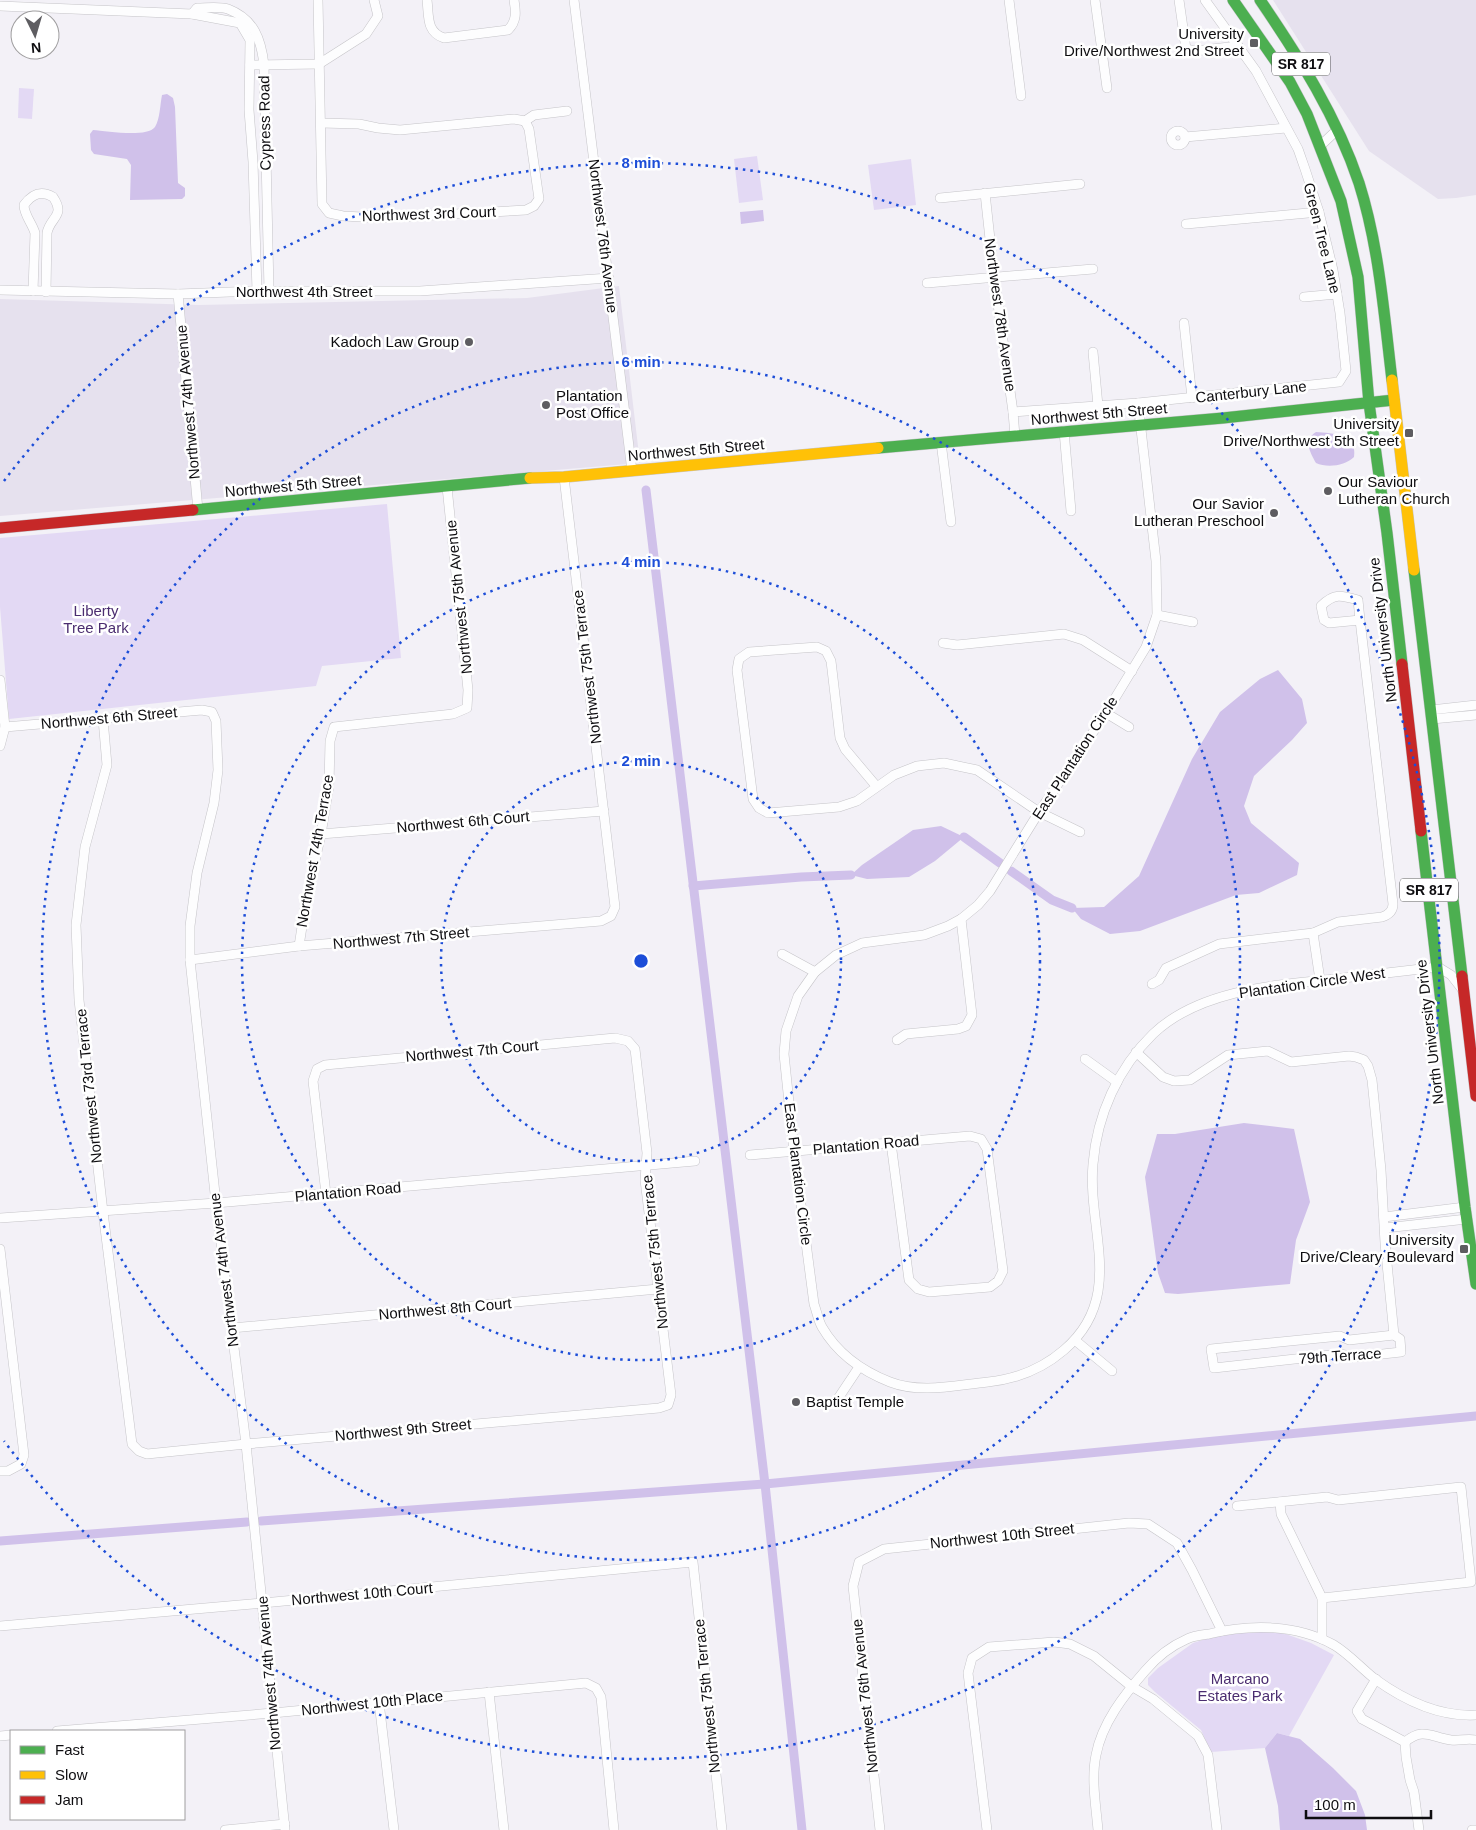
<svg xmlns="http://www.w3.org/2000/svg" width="1476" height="1830" font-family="Arial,sans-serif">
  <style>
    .built { fill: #e6e1ee }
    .green { fill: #e3d9f4 }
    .water { fill: #d0c1ea }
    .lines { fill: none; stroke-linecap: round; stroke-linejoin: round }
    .canal { stroke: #d0c1ea; stroke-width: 9 }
    .street-casing { stroke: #c5c4c8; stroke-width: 10 }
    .fast-casing { stroke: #c5c4c8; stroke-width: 12 }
    .slow-casing { stroke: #c5c4c8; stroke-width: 12 }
    .jam-casing { stroke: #c5c4c8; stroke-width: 12 }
    .street { stroke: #fdfdfe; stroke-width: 9 }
    .fast { stroke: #4caf50; stroke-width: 11 }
    .slow { stroke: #ffc107; stroke-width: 11 }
    .jam { stroke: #c62828; stroke-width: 11 }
    .ring { fill: none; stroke: #1d4ed8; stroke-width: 2.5; stroke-dasharray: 2.5 5 }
    .poi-dot { fill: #5e5d61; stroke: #fff; stroke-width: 2 }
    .labels { text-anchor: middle; stroke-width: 5; stroke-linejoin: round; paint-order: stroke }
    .shield { fill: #fff; stroke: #565658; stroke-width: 1 }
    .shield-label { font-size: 14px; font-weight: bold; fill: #0e0d10 }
    .poi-label { font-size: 15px; fill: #0e0d10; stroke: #fff; text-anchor: end }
    .street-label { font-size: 15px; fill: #0e0d10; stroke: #fff }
    .park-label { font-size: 15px; fill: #4b2d70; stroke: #fff }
    .centre { fill: #1d4ed8; stroke: #fff; stroke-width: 2.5 }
    .ring-label { font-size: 15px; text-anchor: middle; font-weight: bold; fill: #1d4ed8; stroke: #fff; stroke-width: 5; stroke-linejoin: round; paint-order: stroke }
  </style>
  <rect width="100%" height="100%" fill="#f3f1f7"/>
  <!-- built -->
  <g class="built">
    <path d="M1273,0h203v195l-20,3 -18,1 -69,-48z"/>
    <path d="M619,286l21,177 -640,53v-217l199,6 328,-7z"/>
  </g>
  <!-- green -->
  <g class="green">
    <path d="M19,88l15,1 -2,30 -14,-1z"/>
    <path d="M757,156l6,44 -24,3 -5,-44z"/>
    <path d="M911,159l5,46 -42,5 -6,-45z"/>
    <path d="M387,504l14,154 -79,8 -6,20 -307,33 -9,-112v-69z"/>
    <path d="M1230,1631l50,1 31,11 23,12 -45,81 -12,-3 -12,15 -54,4 -10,-22 -46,-38 -7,-7v-7l10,-10 35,-25z"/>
  </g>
  <!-- water -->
  <g class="water">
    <path d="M167,94l6,4 2,9 3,76 7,5v8l-3,3 -52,1 1,-35 -4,-6 -33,-5 -3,-4 -1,-16 3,-4c13,1 54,8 62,-3 5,-8 5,-22 7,-32z"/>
    <path d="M763,210l1,11 -23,3 -1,-12z"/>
    <path d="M1316,432c17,1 42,3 38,25 -9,9 -27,11 -38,6 -6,-11 -13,-23 0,-31z"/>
    <path d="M1278,670l24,29 5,24 -15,17 -38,36 -10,30 7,17 48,40 -2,12 -38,18 -23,2 -96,36 -30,3 -29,-15 -9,-11 32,-1 35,-31 53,-117 28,-47 40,-33z"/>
    <path d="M941,826l23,11 -29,24 -26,16 -42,2 -16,-4 11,-10 51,-35z"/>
    <path d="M1244,1123l50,6 16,73 -14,38 -6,44 -112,10 -13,-1 -7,-20 -13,-96 12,-43h18z"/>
    <path d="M1277,1733l23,6 33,29 23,23 9,24 2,15h-87l-2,-24 -13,-58z"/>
  </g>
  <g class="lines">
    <!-- canal -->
    <g class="canal">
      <path d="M646,490l119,994 37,346"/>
      <path d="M964,837l36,26"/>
      <path d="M1011,871l41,29 20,8"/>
      <path d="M693,886l108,-9 50,-2"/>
      <path d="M261,1521l504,-37 711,-68"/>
      <path d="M0,1541l247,-19"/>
    </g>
    <defs>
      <g id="street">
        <path d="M318,0l4,204 7,9 14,3 38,2 145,-8 8,-4 5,-7 -10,-70 -4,-8"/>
        <path d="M427,0c2,16 -1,32 17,38l64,-8c9,-9 8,-18 6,-30"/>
        <path d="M574,0l58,471"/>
        <path d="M1009,0l12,96"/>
        <path d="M1095,0l12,88"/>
        <path d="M1179,0l7,49 9,2 43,-5"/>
        <path d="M0,6l192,8 48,9 10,17 -1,70 4,52 4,129"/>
        <path d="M192,14l5,-6c9,0 23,-2 31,1 26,10 33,30 36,56l5,226"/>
        <path d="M250,65l69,-1 47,-30 12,-18 -4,-16"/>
        <path d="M525,121l9,-6 33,-4"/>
        <path d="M321,123l38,1 19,4 22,2 114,-11 11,2"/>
        <circle cx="1178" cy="138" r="7"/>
        <path d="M1185,137l101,-9"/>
        <path d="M1320,146l17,-16"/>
        <path d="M985,193l9,83 19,136 2,24"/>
        <path d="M940,198l140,-14"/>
        <path d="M1186,224l133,-12"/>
        <path d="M927,283l166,-14"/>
        <path d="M0,290l178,4 79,-3h163l189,-13"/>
        <path d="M33,291l2,-58c-3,-10 -11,-18 -11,-28 8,-11 17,-15 29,-8 13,19 -3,20 -6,36l-1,59"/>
        <path d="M178,294l20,216"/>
        <path d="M1304,297l33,-3"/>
        <path d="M1184,323l8,75"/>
        <path d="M1093,352l5,54"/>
        <path d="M1013,412l125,-9 201,-21 7,-11 -6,-58 -7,-43 -14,-58 -14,-43 -7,-20 -42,-78 -51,-71"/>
        <path d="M1064,431l7,80"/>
        <path d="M941,442l10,80"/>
        <path d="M1157,615l36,7"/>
        <path d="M943,643l14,2 107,-11 19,6 49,31"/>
        <path d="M0,680l5,47 -5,19"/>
        <path d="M1431,710l45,-5"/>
        <path d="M1106,713l23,14"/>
        <path d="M103,719l4,46 -22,82 -9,78 3,75 24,212 29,232 7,7 8,3 99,-10 413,-36 9,-3 3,-10 -26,-215 2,-27 -12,-104 -7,-8 -13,-3 -290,27 -8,4 -4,12 13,113"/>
        <path d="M1432,719l44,-4"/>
        <path d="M5,727l197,-17 10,2 4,9 2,49 -4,33 -17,70 -7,53v34l26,243 30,241 39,386"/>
        <path d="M877,787l-32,-38 -5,-11 -9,-77 -5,-10 -9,-4 -68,5 -10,7 -2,11 16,129 6,9 9,5 71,-6 18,-6 37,-26 23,-9 27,-3 33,7 62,42 41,20"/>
        <path d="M321,834l283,-23"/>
        <path d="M1313,933l7,47"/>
        <path d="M299,946l7,-45 15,-67 8,-48 1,-45 4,-14 119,-13 14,-6 1,-18 -21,-203"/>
        <path d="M782,954l33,18 -17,24 -12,35 -2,23 10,97 20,153c3,8 4,16 8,23 15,26 40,44 68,55 31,12 66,3 98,0 29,-3 54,-13 76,-32 62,-53 23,-120 29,-186 4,-49 25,-96 60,-130 46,-44 122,-49 182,-55 34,-4 68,-8 103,-12l13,8 11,14"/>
        <path d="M190,960l109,-14 302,-25 10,-5 4,-9 -51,-430"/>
        <path d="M815,972l21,-17 26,-12 62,-8 24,-9 13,-7 17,-14 12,-14 49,-79 67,-99 40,-66 11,-32 -1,-54 -18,-158"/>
        <path d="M1152,984l7,-4 7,-12 53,-24 94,-11 25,-11 44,-5c6,-2 11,-6 11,-13l-33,-284 -2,-20c-17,-5 -24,-7 -37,6l3,14 5,3 31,-3"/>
        <path d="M897,1040l9,-6 52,-5 8,-3 6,-11 -11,-96"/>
        <path d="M1136,1052l27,25 11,4 16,-1 38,-25 40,-4 23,11 58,-6 7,1 8,3 4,6 4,14 9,90 4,73 9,92"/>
        <path d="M1085,1059l32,23"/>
        <path d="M750,1155l220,-19 11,3 6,10 16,122 -5,10 -8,6 -61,5 -11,-3 -9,-9 -18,-137"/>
        <path d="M1384,1217l81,-10"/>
        <path d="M0,1218l216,-15 479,-42"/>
        <path d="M1385,1228l82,-9"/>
        <path d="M0,1249l24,206 -3,9 -13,7h-8"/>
        <path d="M232,1328l426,-39"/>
        <path d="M1394,1335l6,4 1,13 -46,5 -15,-3 -126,14 -3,-19 129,-13 9,4z"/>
        <path d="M1076,1341l36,30"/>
        <path d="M839,1397l20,-30"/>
        <path d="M1280,1502l1,12 41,84v41"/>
        <path d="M1237,1506l90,-9 11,3 123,-13 10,95 -149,16"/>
        <path d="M0,1626l263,-23 430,-41 29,268"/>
        <path d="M1376,1679l-19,32 5,8 43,23"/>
        <path d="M489,1692l15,138"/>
        <path d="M379,1702l15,128"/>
        <path d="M57,1731l216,-18 313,-30 10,5 5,9 13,133"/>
        <path d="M0,1736l11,-1"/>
        <path d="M1405,1742l1,15 4,23 4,12 5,38"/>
        <path d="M1405,1742c18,-15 26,-5 46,-2 9,1 17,-2 25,0"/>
        <path d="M225,1830l60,-6"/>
        <path d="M880,1830l-27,-244 6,-24 25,-13 245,-26 19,1 29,19 15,27 30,61"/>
        <path d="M987,1830l-19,-157 4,-15 17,-11 65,-5 16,2 24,12 37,30 22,13 45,37 10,19 9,75"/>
        <path d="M1098,1830c-2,-24 -7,-51 -2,-75 6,-32 28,-60 49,-84 11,-13 26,-25 42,-32 6,-3 15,-4 22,-5 41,-10 87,-10 125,11 15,9 27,23 41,34 29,21 64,38 101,36"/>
        <path d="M1472,1830h4"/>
      </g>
      <g id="fast">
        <path d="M1233,0l57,82 17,32 34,87 17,76 11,126 18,130 15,131"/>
        <path d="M1260,0c39,57 77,117 99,183 20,63 25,131 33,197"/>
        <path d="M878,448l345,-30 171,-18"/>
        <path d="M193,510l337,-32"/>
        <path d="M1414,570l48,406"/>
        <path d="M1421,831l44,376 11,77"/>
      </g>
      <g id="slow">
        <path d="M1392,380l22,190"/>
        <path d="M530,478l34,-1 314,-29"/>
      </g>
      <g id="jam">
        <path d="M0,528l193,-18"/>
        <path d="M1402,664l19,167"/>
        <path d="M1462,976l14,120"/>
      </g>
    </defs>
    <!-- street casing -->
    <use href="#street" class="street-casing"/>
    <!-- fast casing -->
    <use href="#fast" class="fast-casing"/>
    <!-- slow casing -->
    <use href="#slow" class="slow-casing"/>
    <!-- jam casing -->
    <use href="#jam" class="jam-casing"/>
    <!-- street -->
    <use href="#street" class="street"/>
    <!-- fast -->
    <use href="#fast" class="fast"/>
    <!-- slow -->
    <use href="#slow" class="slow"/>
    <!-- jam -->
    <use href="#jam" class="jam"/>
  </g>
  <!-- distance rings -->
  <g class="ring">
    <circle cx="641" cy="961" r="200"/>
    <circle cx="641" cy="961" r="399"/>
    <circle cx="641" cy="961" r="599"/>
    <path d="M4 481A798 798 0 1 1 4 1441"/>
  </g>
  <!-- markers -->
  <g class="poi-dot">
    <rect x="1249" y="38" width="10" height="10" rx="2.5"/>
    <circle cx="469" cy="342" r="5"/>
    <circle cx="546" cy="405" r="5"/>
    <rect x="1404" y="428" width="10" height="10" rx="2.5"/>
    <circle cx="1328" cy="491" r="5"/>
    <circle cx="1274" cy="513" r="5"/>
    <rect x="1459" y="1244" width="10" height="10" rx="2.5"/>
    <circle cx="796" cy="1402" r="5"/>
  </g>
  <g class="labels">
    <!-- shield labels -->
    <g class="shield">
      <rect x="1272" y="52.5" width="58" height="23" rx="4"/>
      <rect x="1400" y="878.5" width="58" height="23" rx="4"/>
    </g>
    <g class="shield-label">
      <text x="1301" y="69">SR 817</text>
      <text x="1429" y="895">SR 817</text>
    </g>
    <!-- poi labels -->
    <g class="poi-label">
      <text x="1244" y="39">University<tspan x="1244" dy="17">Drive/Northwest 2nd Street</tspan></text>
      <text x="459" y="347">Kadoch Law Group</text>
      <text x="556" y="401" text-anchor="start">Plantation<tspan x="556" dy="17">Post Office</tspan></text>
      <text x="1399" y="429">University<tspan x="1399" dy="17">Drive/Northwest 5th Street</tspan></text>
      <text x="1338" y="487" text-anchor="start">Our Saviour<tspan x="1338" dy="17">Lutheran Church</tspan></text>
      <text x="1264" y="509">Our Savior<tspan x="1264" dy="17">Lutheran Preschool</tspan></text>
      <text x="1454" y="1245">University<tspan x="1454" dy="17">Drive/Cleary Boulevard</tspan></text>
      <text x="806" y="1407" text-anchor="start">Baptist Temple</text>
    </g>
    <!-- street labels -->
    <g class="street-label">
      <text transform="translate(265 123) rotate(-91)" y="5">Cypress Road</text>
      <text transform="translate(429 214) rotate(-2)" y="5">Northwest 3rd Court</text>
      <text transform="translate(603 236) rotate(83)" y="5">Northwest 76th Avenue</text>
      <text transform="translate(1322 238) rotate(76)" y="5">Green Tree Lane</text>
      <text x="304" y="297">Northwest 4th Street</text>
      <text transform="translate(1000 315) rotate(82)" y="5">Northwest 78th Avenue</text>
      <text transform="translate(1251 392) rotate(-6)" y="5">Canterbury Lane</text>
      <text transform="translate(188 402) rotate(-95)" y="5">Northwest 74th Avenue</text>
      <text transform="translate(1099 414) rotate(-5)" y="5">Northwest 5th Street</text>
      <text transform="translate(696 450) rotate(-5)" y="5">Northwest 5th Street</text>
      <text transform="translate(293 486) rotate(-5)" y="5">Northwest 5th Street</text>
      <text transform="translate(459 597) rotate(-96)" y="5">Northwest 75th Avenue</text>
      <text transform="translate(1383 630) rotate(-97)" y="5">North University Drive</text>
      <text transform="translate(587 667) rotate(-97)" y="5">Northwest 75th Terrace</text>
      <text transform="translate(109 718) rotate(-5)" y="5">Northwest 6th Street</text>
      <text transform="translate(1075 758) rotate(-57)" y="5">East Plantation Circle</text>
      <text transform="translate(463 822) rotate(-5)" y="5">Northwest 6th Court</text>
      <text transform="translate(315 851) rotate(-80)" y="5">Northwest 74th Terrace</text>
      <text transform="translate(401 938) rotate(-5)" y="5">Northwest 7th Street</text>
      <text transform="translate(1312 983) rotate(-8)" y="5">Plantation Circle West</text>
      <text transform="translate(1430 1032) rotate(-97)" y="5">North University Drive</text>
      <text transform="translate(472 1051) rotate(-5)" y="5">Northwest 7th Court</text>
      <text transform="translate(89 1086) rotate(-96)" y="5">Northwest 73rd Terrace</text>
      <text transform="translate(866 1145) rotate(-5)" y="5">Plantation Road</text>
      <text transform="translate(798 1174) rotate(83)" y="5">East Plantation Circle</text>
      <text transform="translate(348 1192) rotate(-5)" y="5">Plantation Road</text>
      <text transform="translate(655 1252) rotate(-96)" y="5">Northwest 75th Terrace</text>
      <text transform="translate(224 1270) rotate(-97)" y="5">Northwest 74th Avenue</text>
      <text transform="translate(445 1309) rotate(-5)" y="5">Northwest 8th Court</text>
      <text transform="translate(1340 1356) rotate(-4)" y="5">79th Terrace</text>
      <text transform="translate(403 1430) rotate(-5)" y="5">Northwest 9th Street</text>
      <text transform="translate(1002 1536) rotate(-6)" y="5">Northwest 10th Street</text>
      <text transform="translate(362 1594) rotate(-5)" y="5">Northwest 10th Court</text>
      <text transform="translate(269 1673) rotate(-95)" y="5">Northwest 74th Avenue</text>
      <text transform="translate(707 1696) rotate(-96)" y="5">Northwest 75th Terrace</text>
      <text transform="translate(865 1696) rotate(-96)" y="5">Northwest 76th Avenue</text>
      <text transform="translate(372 1703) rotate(-6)" y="5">Northwest 10th Place</text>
    </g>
    <!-- park labels -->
    <g class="park-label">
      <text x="96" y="616">Liberty<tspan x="96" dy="17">Tree Park</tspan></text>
      <text x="1240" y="1684">Marcano<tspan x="1240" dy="17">Estates Park</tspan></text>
    </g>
  </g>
  <circle cx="641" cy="961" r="8" class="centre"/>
  <g class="ring-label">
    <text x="641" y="168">8 min</text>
    <text x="641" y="367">6 min</text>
    <text x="641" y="567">4 min</text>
    <text x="641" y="766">2 min</text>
  </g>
  <!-- legend -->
  <rect x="10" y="1730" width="175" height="90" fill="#ffffff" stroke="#9f9e9f"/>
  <rect x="20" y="1746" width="25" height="8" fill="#4caf50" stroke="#9f9e9f"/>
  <text x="55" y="1755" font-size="15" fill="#0e0d10">Fast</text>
  <rect x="20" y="1771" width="25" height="8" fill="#ffc107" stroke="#9f9e9f"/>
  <text x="55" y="1780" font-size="15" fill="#0e0d10">Slow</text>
  <rect x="20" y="1796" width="25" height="8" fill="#c62828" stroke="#9f9e9f"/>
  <text x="55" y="1805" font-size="15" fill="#0e0d10">Jam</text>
  <!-- north arrow -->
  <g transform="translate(35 35) rotate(175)"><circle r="24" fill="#ffffff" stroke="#9f9e9f"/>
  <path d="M0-4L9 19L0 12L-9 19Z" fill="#5e5d61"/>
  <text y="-8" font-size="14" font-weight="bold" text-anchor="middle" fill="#0e0d10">N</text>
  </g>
  <!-- scale -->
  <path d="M1306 1810v8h125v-8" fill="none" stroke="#0e0d10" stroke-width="2.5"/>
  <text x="1314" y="1810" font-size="15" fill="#0e0d10" stroke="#ffffff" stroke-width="4" paint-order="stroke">100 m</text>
</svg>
